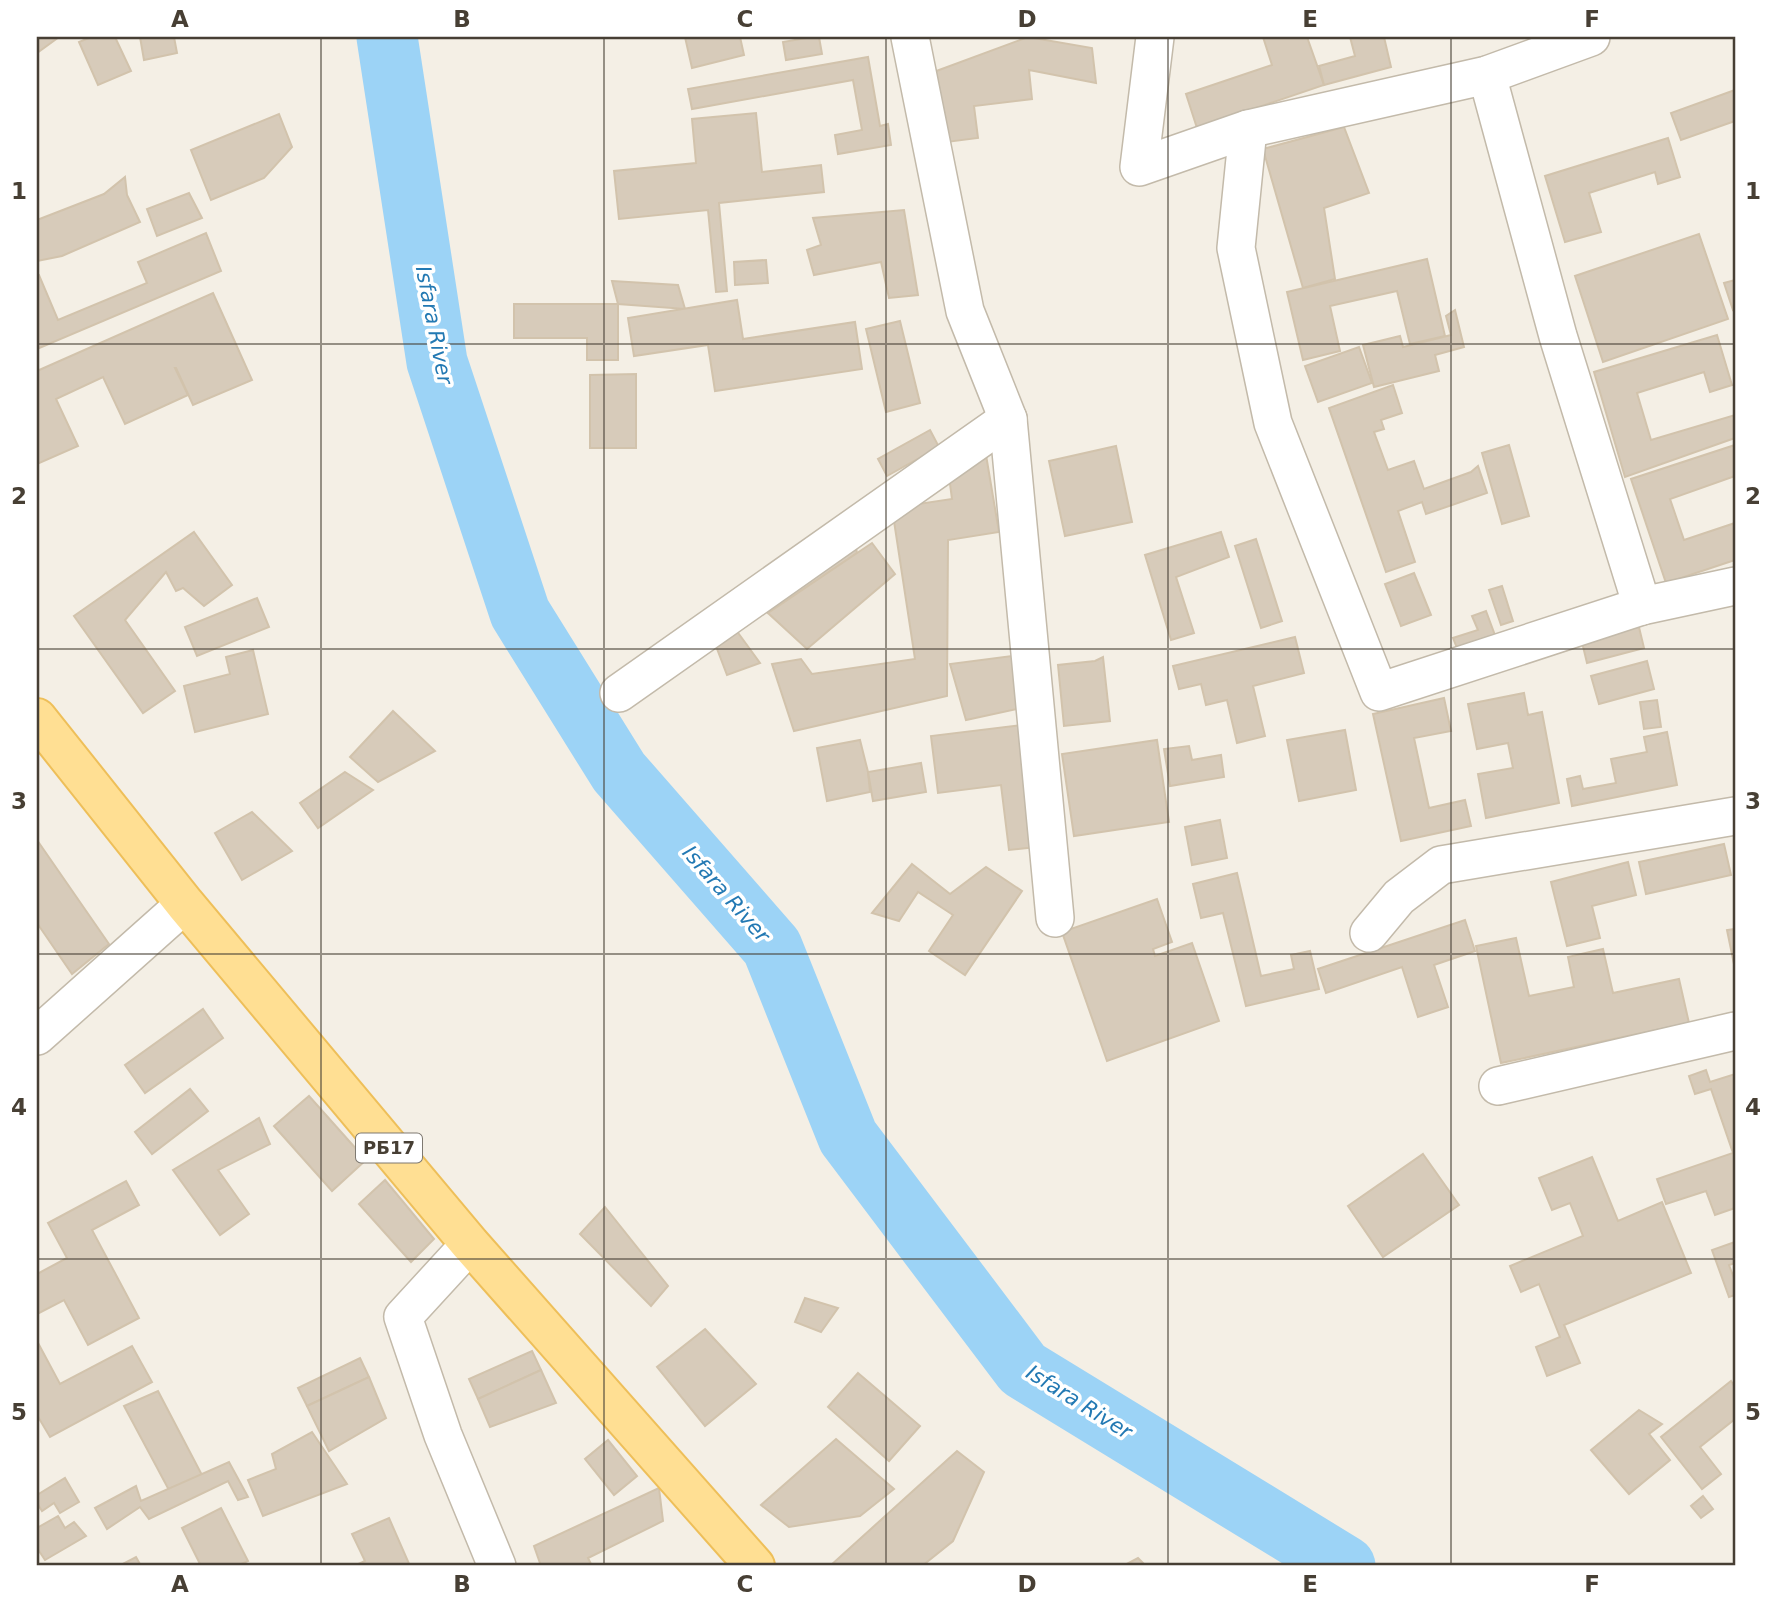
<svg xmlns="http://www.w3.org/2000/svg" width="1772" height="1603" font-family="'DejaVu Sans',sans-serif">
  <style>
    .lines { fill: none; stroke-linecap: round; stroke-linejoin: round }
    .river { stroke: #9cd3f6; stroke-width: 61 }
    .building { fill: #d7cbba; stroke: #d2c3ac; stroke-width: 2 }
    .minor-casing { stroke: #c3baaa; stroke-width: 40 }
    .major-casing { stroke: #eebf59; stroke-width: 42 }
    .minor { stroke: #fff; stroke-width: 37 }
    .major { stroke: #ffdf93; stroke-width: 38 }
    .grid { fill: none; stroke: #473f34; stroke-width: 2; stroke-opacity: 0.55 }
    .labels { text-anchor: middle; stroke-width: 7; stroke-linejoin: round; paint-order: stroke }
    .shield { fill: #fff; stroke: #7e7971; stroke-width: 2 }
    .shield-label { font-size: 18px; font-weight: bold; fill: #473f34 }
    .water-label { font-size: 21px; font-style: italic; fill: #2379b3; stroke: #fff }
    .neatline { fill: none; stroke: #473f34; stroke-width: 2.5 }
    .grid-label { font-size: 23px; text-anchor: middle; font-weight: bold; fill: #473f34 }
  </style>
  <rect width="100%" height="100%" fill="#f4efe5"/>
  <g class="lines">
    <!-- river -->
    <path class="river" d="M387,37l50,325 83,251 99,159 153,175 76,190 175,232 322,197"/>
  </g>
  <!-- building -->
  <g class="building">
    <path d="M37,37h22l-22,16z"/>
    <path d="M91,37h24l16,34 -33,14 -19,-43z"/>
    <path d="M140,37h34l3,16 -33,7z"/>
    <path d="M685,37h55l4,18 -52,13z"/>
    <path d="M812,37h7l3,17 -36,6 -3,-18z"/>
    <path d="M1028,37l64,11 4,35 -67,-13 3,29 -58,7 4,32 -39,5 -8,-70z"/>
    <path d="M1263,37h44l17,48 -127,43 -11,-34 86,-29z"/>
    <path d="M1350,37h34l7,30 -67,18 -5,-19 36,-10z"/>
    <path d="M868,57l12,69 8,-2 3,21 -53,9 -3,-19 27,-5 -9,-50 -161,29 -4,-20z"/>
    <path d="M1735,90v31l-54,19 -10,-27z"/>
    <path d="M756,113l6,59 59,-7 3,27 -105,11 8,88 -11,1 -8,-82 -89,9 -5,-48 82,-8 -4,-44z"/>
    <path d="M279,114l13,33 -28,31 -53,22 -20,-50z"/>
    <path d="M1344,127l25,66 -45,15 11,71 -32,9 -40,-139z"/>
    <path d="M1668,138l12,39 -22,7 -3,-12 -66,21 12,39 -36,10 -20,-66z"/>
    <path d="M125,177l2,18 13,27 -78,34 -25,5v-41l67,-26z"/>
    <path d="M189,193l13,25 -45,18 -10,-27z"/>
    <path d="M904,210l14,85 -29,3 -8,-36 -67,13 -7,-25 14,-5 -8,-27z"/>
    <path d="M206,233l15,38 -184,78v-73l2,-1 19,45 89,-37 -9,-21z"/>
    <path d="M1699,234l29,85 -125,43 -28,-86z"/>
    <path d="M1427,259l18,77 -35,8 -13,-53 -67,15 10,45 -37,9 -16,-68z"/>
    <path d="M766,260l2,23 -33,2 -1,-23z"/>
    <path d="M1735,280v29l-2,1 -9,-27z"/>
    <path d="M612,281l66,4 7,24 -67,-5z"/>
    <path d="M213,293l39,87 -59,25 -17,-37h-1l13,27 -63,29 -22,-47 -47,22 22,47 -41,18v-93z"/>
    <path d="M737,300l6,39 112,-17 7,47 -147,22 -7,-46 -74,11 -6,-38z"/>
    <path d="M514,304h104v56h-31v-22h-73z"/>
    <path d="M1455,310l9,37 -29,8 4,16 -65,16 -11,-42 37,-9 3,11 48,-12 -5,-19z"/>
    <path d="M900,321l20,82 -34,9 -20,-83z"/>
    <path d="M1717,335l15,50 -22,7 -6,-20 -67,21 14,47 84,-25v23l-110,39 -31,-105z"/>
    <path d="M1359,347l13,36 -54,19 -13,-36z"/>
    <path d="M636,374v74h-46v-73z"/>
    <path d="M1393,385l9,28 -21,7 3,9 -10,3 14,38 26,-9 10,28 47,-17 7,-6 9,27 -61,21 -4,-12 -24,9 17,51 -29,10 -57,-164z"/>
    <path d="M930,430l9,17 -52,29 -9,-17z"/>
    <path d="M1509,445l20,71 -27,8 -20,-71z"/>
    <path d="M1735,445v31l-65,23 14,41 51,-17v37l-69,23 -35,-104z"/>
    <path d="M1116,446l16,76 -67,14 -16,-75z"/>
    <path d="M986,455l13,77 -51,8 -1,156 -153,35 -22,-67 29,-5 11,15 103,-15 -23,-151 60,-9 -3,-23z"/>
    <path d="M194,532l38,53 -28,21 -21,-18 -7,3 -10,-19 -41,48 50,71 -32,22 -69,-97z"/>
    <path d="M1221,532l8,25 -53,20 18,56 -23,7 -26,-85z"/>
    <path d="M1256,539l26,82 -21,7 -26,-82z"/>
    <path d="M855,543l2,10 -89,60 -6,-7z"/>
    <path d="M872,543l23,31 -88,75 -39,-36z"/>
    <path d="M1414,573l17,42 -30,11 -16,-42z"/>
    <path d="M1502,586l11,35 -12,4 -12,-35z"/>
    <path d="M257,598l12,29 -72,29 -12,-29z"/>
    <path d="M1486,611l10,27 -37,15 -6,-15 25,-8 -6,-14z"/>
    <path d="M1638,623l6,25 -57,15 -6,-25z"/>
    <path d="M736,630l24,33 -33,12 -11,-29z"/>
    <path d="M1295,637l9,36 -51,13 12,50 -28,7 -10,-43 -21,5 -5,-21 -22,5 -6,-23z"/>
    <path d="M253,650l15,64 -73,18 -11,-46 46,-12 -4,-17z"/>
    <path d="M1020,655l6,52 -60,13 -16,-56z"/>
    <path d="M1103,657l7,64 -46,5 -6,-61 37,-4z"/>
    <path d="M1647,661l7,28 -55,15 -8,-28z"/>
    <path d="M1524,693l4,22 14,-3 17,91 -73,15 -8,-44 35,-6 -5,-25 -31,6 -9,-45z"/>
    <path d="M1444,698l7,33 -37,7 15,70 36,-8 6,26 -70,15 -28,-127z"/>
    <path d="M1657,700l4,27 -17,2 -4,-27z"/>
    <path d="M393,711l42,40 -57,31 -28,-25z"/>
    <path d="M1022,725l14,122 -27,3 -8,-65 -63,8 -7,-57z"/>
    <path d="M1345,730l11,60 -57,11 -12,-61z"/>
    <path d="M1667,732l10,53 -105,21 -5,-27 13,-3 3,13 33,-6 -5,-24 36,-7 -3,-15z"/>
    <path d="M860,740l8,32 2,20 -43,9 -10,-53z"/>
    <path d="M1157,740l12,82 -95,14 -12,-82z"/>
    <path d="M1189,746l3,14 29,-5 3,22 -54,9 -6,-37z"/>
    <path d="M921,763l5,29 -53,9 -5,-29z"/>
    <path d="M345,772l28,18 -55,38 -18,-25z"/>
    <path d="M252,812l40,39 -50,29 -27,-47z"/>
    <path d="M1220,820l7,38 -35,7 -7,-38z"/>
    <path d="M37,840l72,104 -37,30 -35,-51z"/>
    <path d="M1724,844l7,31 -85,19 -7,-32z"/>
    <path d="M1628,862l8,33 -44,11 8,32 -33,8 -16,-64z"/>
    <path d="M912,864l38,30 36,-27 36,24 -57,84 -36,-24 24,-36 -35,-23 -19,29 -27,-8z"/>
    <path d="M1237,873l24,103 33,-7 -3,-14 19,-4 9,38 -73,17 -23,-93 -22,5 -8,-34z"/>
    <path d="M1157,899l15,43 -19,7 2,7 37,-13 27,78 -112,40 -45,-129z"/>
    <path d="M1465,920l10,31 -41,14 14,42 -30,10 -16,-50 -76,26 -8,-24z"/>
    <path d="M1735,929v40l-8,-39z"/>
    <path d="M1516,938l13,58 45,-9 -6,-30 35,-8 10,44 66,-14 10,44 -188,40 -25,-117z"/>
    <path d="M203,1009l20,29 -78,55 -20,-28z"/>
    <path d="M1706,1070l4,12 25,-8v134l-20,7 -9,-24 -40,13 -9,-25 76,-26 -22,-64 -16,5 -6,-18z"/>
    <path d="M190,1089l18,22 -56,43 -17,-22z"/>
    <path d="M309,1096l57,64 -34,31 -58,-65z"/>
    <path d="M259,1118l11,26 -52,26 31,44 -29,21 -47,-65z"/>
    <path d="M1423,1154l36,51 -76,52 -35,-51z"/>
    <path d="M1592,1157l26,64 44,-19 29,71 -127,52 16,38 -33,13 -11,-29 24,-10 -21,-53 -18,8 -11,-26 73,-30 -13,-33 -18,7 -13,-32z"/>
    <path d="M385,1180l49,59 -23,23 -52,-58z"/>
    <path d="M126,1181l13,24 -47,25 47,88 -51,27 -24,-45 -27,14v-40l30,-16 -19,-35z"/>
    <path d="M605,1207l63,79 -17,20 -71,-72z"/>
    <path d="M1735,1242v21l-6,2 6,16v14l-6,2 -17,-47z"/>
    <path d="M805,1298l33,10 -17,24 -26,-10z"/>
    <path d="M705,1329l51,55 -51,42 -48,-59z"/>
    <path d="M37,1341l23,43 72,-38 20,36 -102,55 -13,-22z"/>
    <path d="M532,1351l9,19 -63,29 -9,-20z"/>
    <path d="M360,1358l9,19 -62,29 -9,-18z"/>
    <path d="M541,1370l15,33 -66,24 -12,-28z"/>
    <path d="M858,1373l62,53 -31,35 -61,-54z"/>
    <path d="M369,1377l17,41 -57,33 -22,-45z"/>
    <path d="M1731,1381l4,6v32l-35,28 21,27 -19,15 -41,-52z"/>
    <path d="M158,1391l45,86 -33,15 -46,-86z"/>
    <path d="M1639,1410l23,14 -13,10 21,26 -41,34 -38,-44z"/>
    <path d="M312,1432l35,52 -84,32 -15,-36 28,-11 -4,-15z"/>
    <path d="M836,1439l58,50 -34,27 -71,11 -28,-22z"/>
    <path d="M608,1440l29,36 -23,19 -29,-36z"/>
    <path d="M957,1451l27,21 -31,69 -31,25h-92z"/>
    <path d="M229,1462l19,35 -10,3 -10,-19 -79,38 -9,-12 -33,22 -12,-21 41,-22 5,15z"/>
    <path d="M65,1478l14,24 -19,11 -6,-10 -12,8 -5,-8v-8z"/>
    <path d="M659,1488l4,33 -75,37 4,8h-51l-7,-20z"/>
    <path d="M1703,1496l10,13 -12,9 -10,-12z"/>
    <path d="M221,1508l27,53 -11,5h-36l-19,-38z"/>
    <path d="M58,1516l7,12 9,-6 12,14 -41,24 -8,-12v-20z"/>
    <path d="M389,1518l21,48h-56l11,-5 -13,-27z"/>
    <path d="M136,1557l5,9h-22z"/>
    <path d="M1138,1558l8,8h-23z"/>
  </g>
  <g class="lines">
    <defs>
      <g id="minor">
        <path d="M910,37l55,274 43,108 47,499"/>
        <path d="M1155,37l-16,130 109,-38 239,-54 104,-38"/>
        <path d="M1487,75l71,261 84,270"/>
        <path d="M1248,129l-12,119 37,175 106,269 263,-86 93,-20"/>
        <path d="M619,693l389,-274"/>
        <path d="M1369,933l30,-36 42,-32 294,-49"/>
        <path d="M37,1036l148,-132"/>
        <path d="M1498,1086l237,-55"/>
        <path d="M470,1244l-67,73 40,118 54,131"/>
      </g>
      <path id="major" d="M37,718l148,186 285,340 285,322"/>
    </defs>
    <!-- minor casing -->
    <use href="#minor" class="minor-casing"/>
    <!-- major casing -->
    <use href="#major" class="major-casing"/>
    <!-- minor -->
    <use href="#minor" class="minor"/>
    <!-- major -->
    <use href="#major" class="major"/>
  </g>
  <!-- grid -->
  <path class="grid" d="M321,37v1529M604,37v1529M886,37v1529M1168,37v1529M1451,37v1529M37,344h1698M37,649h1698M37,954h1698M37,1259h1698"/>
  <g class="labels">
    <!-- shield labels -->
    <rect class="shield" x="356" y="1133.5" width="66" height="29" rx="5"/>
    <g class="shield-label">
      <text x="389" y="1154">РБ17</text>
    </g>
    <!-- water labels -->
    <g class="water-label">
      <text transform="translate(434 325) rotate(79)" y="7">Isfara River</text>
      <text transform="translate(726 894) rotate(49)" y="7">Isfara River</text>
      <text transform="translate(1079 1402) rotate(32)" y="7">Isfara River</text>
    </g>
  </g>
  <!-- border -->
  <rect width="1772" height="1603" fill="none" stroke="#ffffff" stroke-width="77"/>
  <rect x="38" y="38" width="1696" height="1526" class="neatline"/>
  <g class="grid-label">
    <text x="180" y="27">A</text>
    <text x="462" y="27">B</text>
    <text x="745" y="27">C</text>
    <text x="1027" y="27">D</text>
    <text x="1310" y="27">E</text>
    <text x="1592" y="27">F</text>
    <text x="19" y="199">1</text>
    <text x="1753" y="199">1</text>
    <text x="19" y="504">2</text>
    <text x="1753" y="504">2</text>
    <text x="19" y="809">3</text>
    <text x="1753" y="809">3</text>
    <text x="19" y="1115">4</text>
    <text x="1753" y="1115">4</text>
    <text x="19" y="1420">5</text>
    <text x="1753" y="1420">5</text>
    <text x="180" y="1592">A</text>
    <text x="462" y="1592">B</text>
    <text x="745" y="1592">C</text>
    <text x="1027" y="1592">D</text>
    <text x="1310" y="1592">E</text>
    <text x="1592" y="1592">F</text>
  </g>
</svg>
